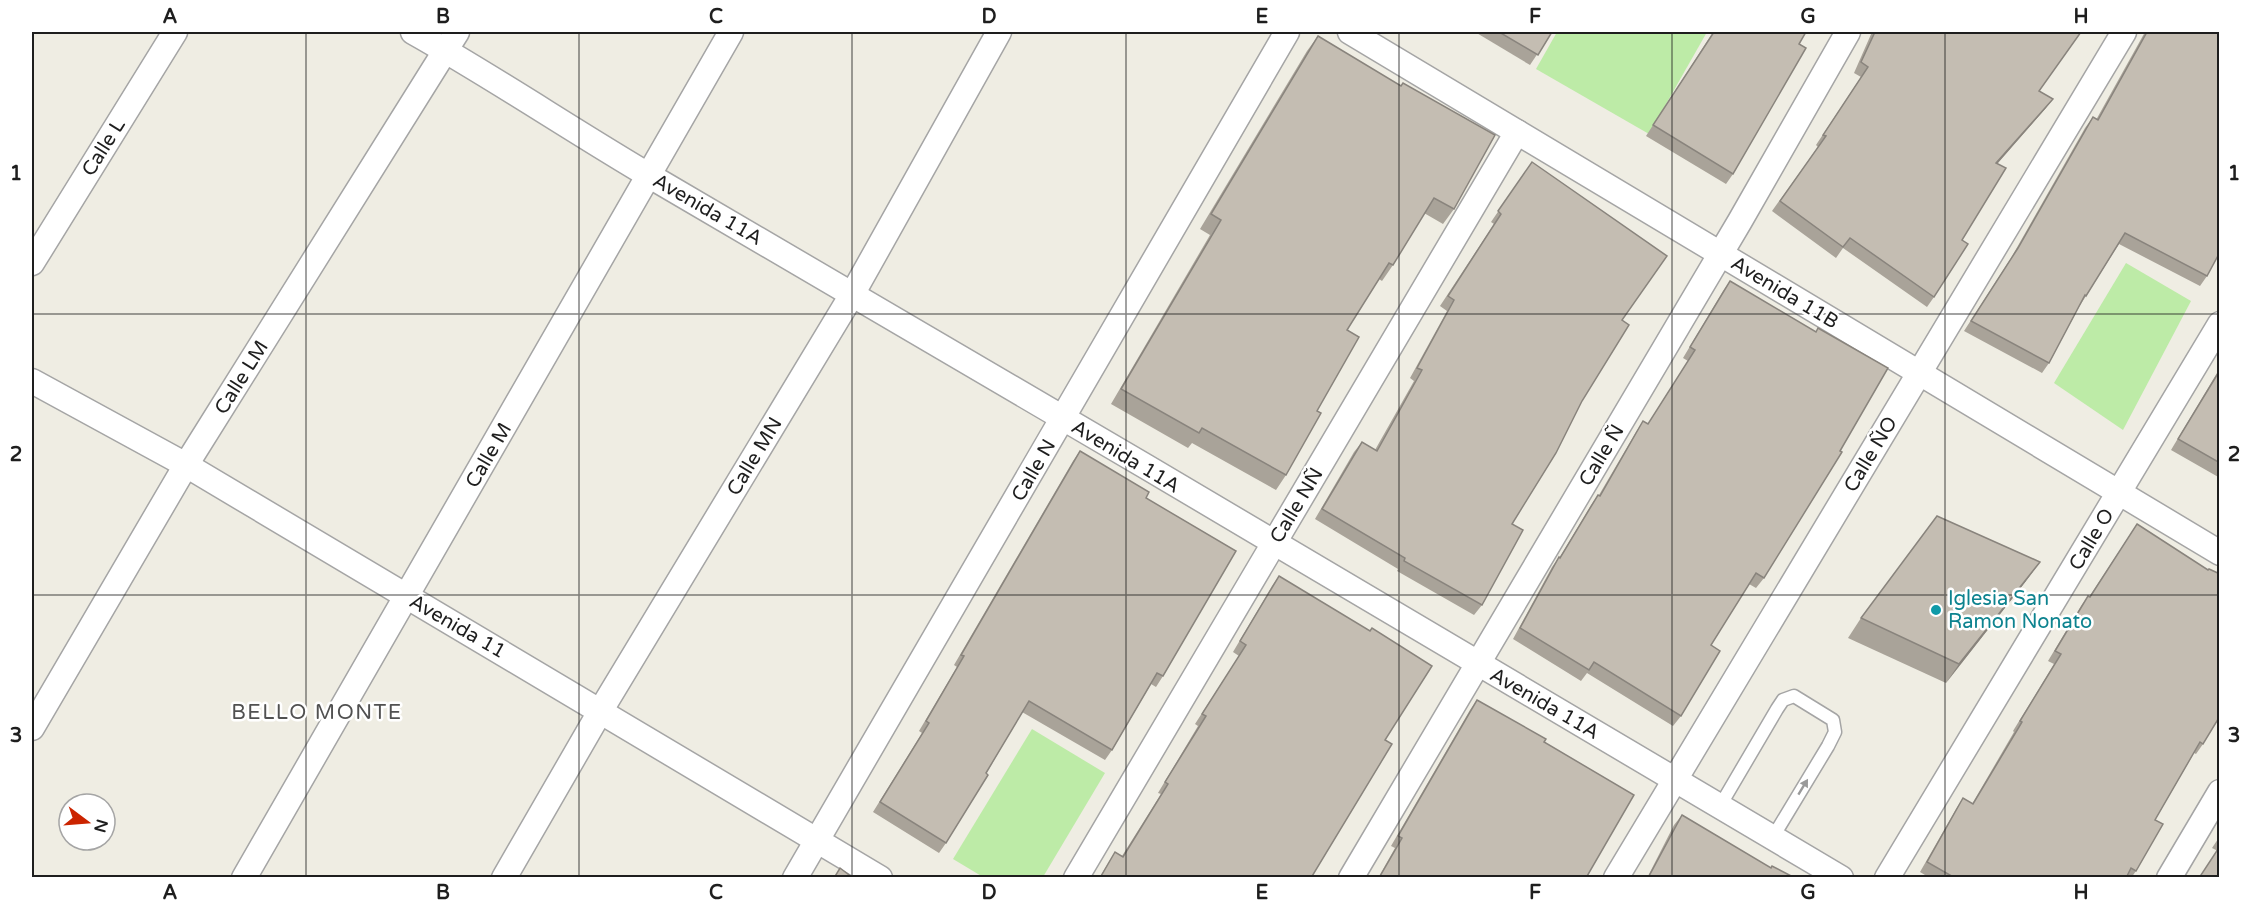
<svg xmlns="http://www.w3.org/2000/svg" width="2251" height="909" font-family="'Varela Round',sans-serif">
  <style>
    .grass { fill: #bdeba7 }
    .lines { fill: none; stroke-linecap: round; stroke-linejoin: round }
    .lane-casing { stroke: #a5a5a5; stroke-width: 15 }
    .street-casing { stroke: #a5a5a5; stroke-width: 27 }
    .lane { stroke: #fff; stroke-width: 12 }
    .street { stroke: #fff; stroke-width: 24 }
    .wall { fill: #a9a399 }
    .shaded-wall { fill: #89847d }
    .building { fill: #c4bdb2; stroke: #89847d; stroke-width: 1.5 }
    .oneway { fill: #9a9a9a }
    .grid { fill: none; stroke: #1e1e1e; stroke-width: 1.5; stroke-opacity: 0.55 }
    .culture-dot { fill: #0f9aa8; stroke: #fff; stroke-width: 2 }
    .labels { text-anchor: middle; stroke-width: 5; stroke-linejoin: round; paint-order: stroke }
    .street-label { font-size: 20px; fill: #1e1e1e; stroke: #fff }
    .culture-label { font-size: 20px; fill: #0d838f; stroke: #fff; text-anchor: start }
    .neighbourhood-label { font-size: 21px; letter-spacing: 1.5px; fill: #515151; stroke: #fff }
    .neatline { fill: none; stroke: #1e1e1e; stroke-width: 2 }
    .grid-label { font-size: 20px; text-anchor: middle; font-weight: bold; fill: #1e1e1e }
  </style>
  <rect width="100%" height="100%" fill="#efede3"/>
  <!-- grass -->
  <g class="grass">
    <path d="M1557,32h150l-58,102 -113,-65z"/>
    <path d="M2126,263l65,38 -68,129 -69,-47z"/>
    <path d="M1032,729l73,44 -62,104h-60l-30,-18z"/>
  </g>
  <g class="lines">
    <defs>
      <path id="lane" d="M1720,806l57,-97 6,-9 11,-4 39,24 2,12 -7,14 -55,91"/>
      <g id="street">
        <path d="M413,32c82,46 160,99 242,147 397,230 791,466 1186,699"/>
        <path d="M1350,32l870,521"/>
        <path d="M32,263l143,-231"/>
        <path d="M32,381l154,84 694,413"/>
        <path d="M32,728l154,-263 271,-433"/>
        <path d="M244,878l487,-846"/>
        <path d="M504,878l97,-168 252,-417 146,-261"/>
        <path d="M795,878l492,-846"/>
        <path d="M1076,878l441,-746"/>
        <path d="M1351,878l389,-657 108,-189"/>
        <path d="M1616,878l508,-846"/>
        <path d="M1887,878l333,-554"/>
        <path d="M2169,878l51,-86"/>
      </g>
    </defs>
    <!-- lane casing -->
    <use href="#lane" class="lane-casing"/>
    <!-- street casing -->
    <use href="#street" class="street-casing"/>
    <!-- lane -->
    <use href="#lane" class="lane"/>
    <!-- street -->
    <use href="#street" class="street"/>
  </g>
  <!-- wall -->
  <g class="wall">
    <path d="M1475,32h77l-22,33z"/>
    <path d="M1713,32h93l-7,12 -66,130 -7,10 -80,-48z"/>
    <path d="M1872,32h209l-42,59 14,8 -8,10 -47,54 -36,77 -28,57 -7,10 -84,-59 -7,10 -64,-47 46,-64 -2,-2 45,-68 -7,-4z"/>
    <path d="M2145,32h75l-13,244 -7,10 -81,-42 -40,63 -30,56 -7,10 -78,-42 47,-73 74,-130 8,-11 3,3z"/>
    <path d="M1318,36l136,173 -11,15 -19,-11 -31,52 -11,16 -3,-2 -32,51 -30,81 -31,64 -10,15 -84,-47 -4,5 -77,-44 99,-169 -10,-6 107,-178z"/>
    <path d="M1532,162l90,158 -40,81 -70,123 -30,81 -8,10 -77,-44 1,-2 -83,-50 39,-67 8,-10 13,8 39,-69 -4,-3 37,-67 -7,-5 54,-82 -3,-2z"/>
    <path d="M1730,281l34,297 -8,10 -7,-4 -38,61 -30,71 -8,10 -86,-53 -6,8 -68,-42 39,-72 7,-10h1l31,-52 7,-10h1l37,-63 7,-11 5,3 40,-63 -5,-3 40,-67z"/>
    <path d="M2220,368v110l-49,-28z"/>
    <path d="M1080,451l66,47 17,178 -7,11 -5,-3 -39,66 -7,10 -83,-48 -76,131 -7,10 -66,-41 49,-79 -3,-2 38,-64 -3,-2 119,-204z"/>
    <path d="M2137,524l66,220 -7,10 -2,-1 -39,67 -19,51 -5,7h-201l-10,-6 36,-63 7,-11 9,6 42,-72 -1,-1 41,-67 -6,-3 33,-55 7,-10 1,1z"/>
    <path d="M1279,576l106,164 -74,138h-212l16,-26 7,4 39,-62 -3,-1 40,-67 -3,-2 44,-68 -6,-4 39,-66z"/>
    <path d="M2026,581l-80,102 -98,-45 13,-20z"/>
    <path d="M1477,700l67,42 42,136h-208l17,-30 -4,-2 79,-136z"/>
    <path d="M1682,815l88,53 25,10h-148l27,-53z"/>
    <path d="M2220,836v42l-4,-28 -4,-2z"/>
  </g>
  <!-- shaded-wall -->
  <g class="shaded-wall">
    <path d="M2053,99l-8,10 -56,64 7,-10z"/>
    <path d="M2040,562l-14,19 -80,102 13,-19z"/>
  </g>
  <!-- building -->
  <g class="building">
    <path d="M1499,32h53l-14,23z"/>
    <path d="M1714,32h92l-7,12 7,4 -73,126 -80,-49z"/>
    <path d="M1875,32h206l-42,59 14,8 -57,64 10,5 -44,72 6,4 -34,53 -84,-59 -7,9 -63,-46 46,-65 -3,-1 45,-68 -7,-5z"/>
    <path d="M2147,32h73v220l-13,24 -82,-43 -39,63 -1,-1 -36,68 -78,-42 47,-73 75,-131 5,3z"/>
    <path d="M1318,36l83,50 2,-3 92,52 -41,74 -20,-11 -41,67 -4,-2 -42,67 12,7 -42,74 4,2 -35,62 -84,-47 -3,5 -78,-44 100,-169 -10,-6z"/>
    <path d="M1532,162l135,94 -45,64 7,5 -47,76 -26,52 -44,71 11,6 -41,75 -78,-44 1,-3 -83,-49 40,-67 15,9 45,-81 -5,-2 37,-68 -6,-4 53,-82 -3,-3z"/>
    <path d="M1730,281l86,51 2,-4 70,40 -48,83 2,1 -78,126 -8,-5 -45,72 9,6 -39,65 -87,-54 -5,8 -69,-42 39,-71 1,1 38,-63 2,1 43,-75 5,3 47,-74 -5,-3z"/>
    <path d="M2220,370v93l-42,-24z"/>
    <path d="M1080,451l69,41 -3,6 90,53 -73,125 -6,-3 -45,77 -83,-49 -43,72 2,2 -42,68 -66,-41 49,-79 -3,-2 38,-65 -3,-1z"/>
    <path d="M1937,516l103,46 -81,102 -98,-46z"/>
    <path d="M2137,524l71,46 1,-1 11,5v142l-17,28 -3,-2 -45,78 8,4 -27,47 -5,-3 -5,10h-171l-28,-16 36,-64 10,6 49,-82 -2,-1 41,-67 -6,-3 33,-55 2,1z"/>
    <path d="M1279,576l91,55 2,-3 60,38 -47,74 7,4 -81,134h-211l15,-26 8,5 45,-73 -3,-2 41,-66 -4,-2 44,-69 -6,-4z"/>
    <path d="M1477,700l69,39 -2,3 90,53 -48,83h-207l23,-40 -4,-2z"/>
    <path d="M1682,815l89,53 1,-2 23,12h-147z"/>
    <path d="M2220,846v32h-21z"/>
    <path d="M840,868l13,10h-19z"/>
  </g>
  <!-- one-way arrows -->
  <defs><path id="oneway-solid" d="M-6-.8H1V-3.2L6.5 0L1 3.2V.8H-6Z" transform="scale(1.5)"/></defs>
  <use class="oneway" href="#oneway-solid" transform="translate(1803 787) rotate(-59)"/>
  <!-- grid -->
  <path class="grid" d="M306,32v846M579,32v846M852,32v846M1126,32v846M1399,32v846M1672,32v846M1945,32v846M32,314h2188M32,595h2188"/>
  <!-- markers -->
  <circle class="culture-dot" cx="1936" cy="610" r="6"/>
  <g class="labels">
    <!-- street labels -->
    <g class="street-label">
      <text transform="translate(103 147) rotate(-58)" y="7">Calle L</text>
      <text transform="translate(708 209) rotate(30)" y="7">Avenida 11A</text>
      <text transform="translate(1785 292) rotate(31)" y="7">Avenida 11B</text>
      <text transform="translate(241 377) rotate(-58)" y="7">Calle LM</text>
      <text transform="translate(1870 454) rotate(-59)" y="7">Calle ÑO</text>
      <text transform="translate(488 455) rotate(-60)" y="7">Calle M</text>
      <text transform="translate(1601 455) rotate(-59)" y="7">Calle Ñ</text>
      <text transform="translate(754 456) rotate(-59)" y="7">Calle MN</text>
      <text transform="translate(1126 456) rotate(31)" y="7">Avenida 11A</text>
      <text transform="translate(1033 470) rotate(-60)" y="7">Calle N</text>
      <text transform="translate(1296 505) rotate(-59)" y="7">Calle NÑ</text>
      <text transform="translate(2091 539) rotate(-59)" y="7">Calle O</text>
      <text transform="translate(458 626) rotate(30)" y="7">Avenida 11</text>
      <text transform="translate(1545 703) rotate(30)" y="7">Avenida 11A</text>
    </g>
    <!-- culture labels -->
    <g class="culture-label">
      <text x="1948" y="605">Iglesia San<tspan x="1948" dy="23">Ramon Nonato</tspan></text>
    </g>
    <!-- neighbourhood labels -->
    <g class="neighbourhood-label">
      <text x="317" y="719">BELLO MONTE</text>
    </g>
  </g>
  <!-- border -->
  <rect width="2251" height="909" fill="none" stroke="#ffffff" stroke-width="66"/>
  <!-- north arrow -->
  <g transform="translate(87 822) rotate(106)"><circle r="28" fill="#ffffff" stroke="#a5a5a5" stroke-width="1.5"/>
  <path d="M0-4.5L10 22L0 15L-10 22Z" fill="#cb2400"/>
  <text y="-9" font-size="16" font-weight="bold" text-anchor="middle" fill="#1e1e1e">N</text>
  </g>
  <rect x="33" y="33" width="2185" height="843" class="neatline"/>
  <g class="grid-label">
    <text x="170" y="23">A</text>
    <text x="443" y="23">B</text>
    <text x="716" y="23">C</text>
    <text x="989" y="23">D</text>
    <text x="1262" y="23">E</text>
    <text x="1535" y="23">F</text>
    <text x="1808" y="23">G</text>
    <text x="2081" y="23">H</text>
    <text x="16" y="180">1</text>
    <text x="2234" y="180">1</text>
    <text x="16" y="461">2</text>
    <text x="2234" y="461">2</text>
    <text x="16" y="742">3</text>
    <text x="2234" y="742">3</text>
    <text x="170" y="899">A</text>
    <text x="443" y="899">B</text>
    <text x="716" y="899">C</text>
    <text x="989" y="899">D</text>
    <text x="1262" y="899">E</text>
    <text x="1535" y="899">F</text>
    <text x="1808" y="899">G</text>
    <text x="2081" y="899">H</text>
  </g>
</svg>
